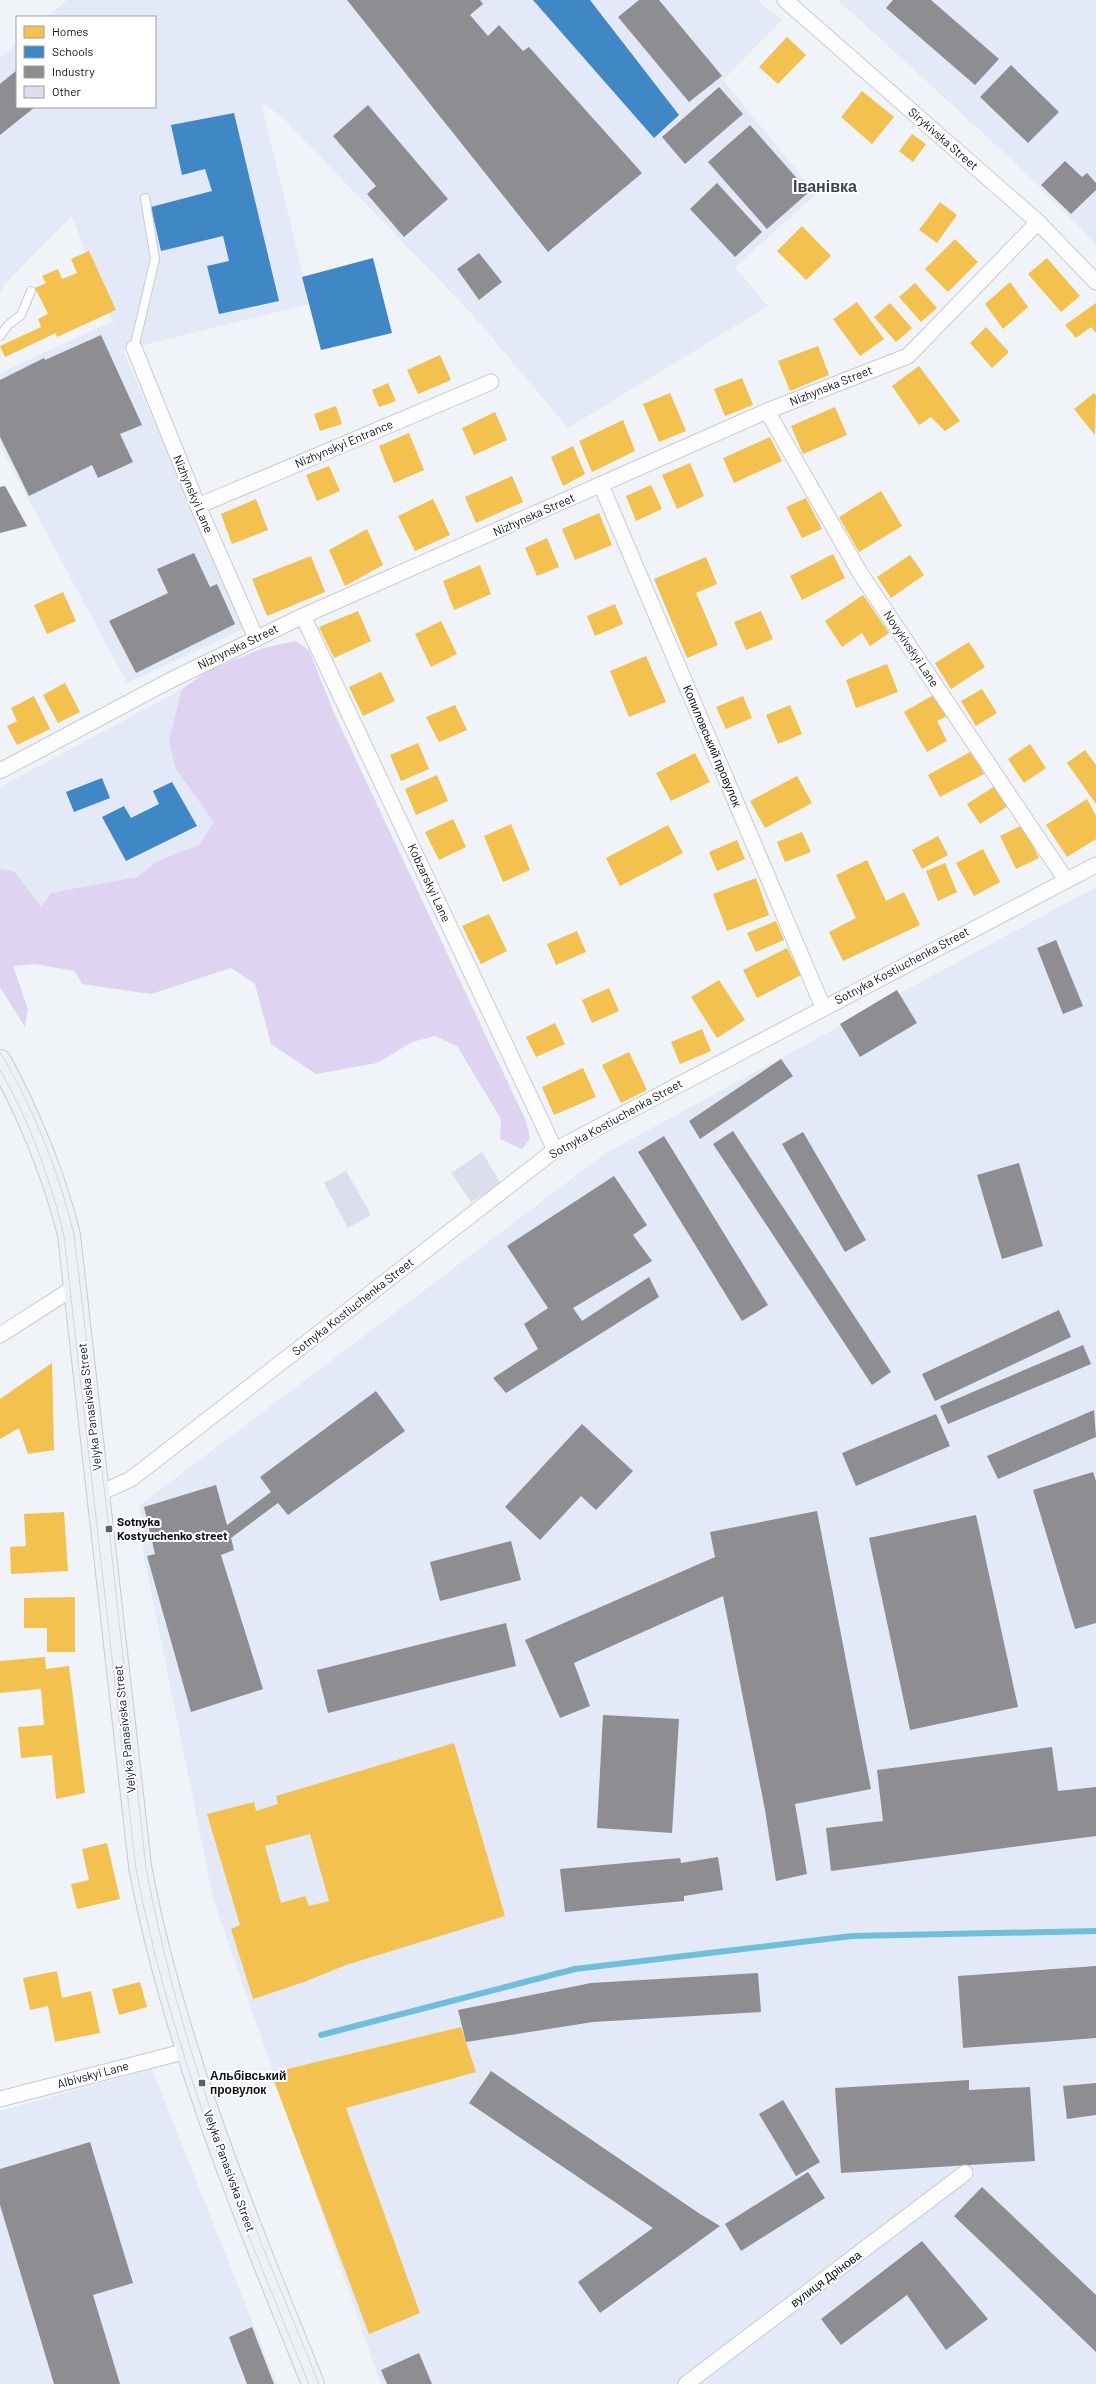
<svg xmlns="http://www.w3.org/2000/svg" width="1096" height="2384" font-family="Barlow,sans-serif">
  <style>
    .built { fill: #e3e9f6 }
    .green { fill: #ded4f1 }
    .homes { fill: #f2c14e; fill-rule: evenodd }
    .schools { fill: #3f88c5 }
    .industry { fill: #8d8d92 }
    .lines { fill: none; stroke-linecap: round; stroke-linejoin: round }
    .stream { stroke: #6dbfda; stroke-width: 6 }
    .building { fill: #dcdeec }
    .lane-casing { stroke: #c7cbd2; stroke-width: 10 }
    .street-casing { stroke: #c7cbd2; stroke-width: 17 }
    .secondary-casing { stroke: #c7cbd2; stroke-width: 24 }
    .lane { stroke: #fdfdfe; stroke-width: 8 }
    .street { stroke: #fdfdfe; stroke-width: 15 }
    .secondary { stroke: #edf1f5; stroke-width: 22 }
    .tram { stroke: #d4d5d7; stroke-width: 1 }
    .poi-dot { fill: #5c6168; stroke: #fff; stroke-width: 1.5 }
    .labels { text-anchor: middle; stroke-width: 4; stroke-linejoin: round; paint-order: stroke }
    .street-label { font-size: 12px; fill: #0d121a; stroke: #fff }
    .poi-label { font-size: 12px; font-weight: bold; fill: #0d121a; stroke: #fff; text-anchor: start }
    .district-label { font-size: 16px; font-weight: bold; fill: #394357; stroke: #fff }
  </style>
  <rect width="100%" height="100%" fill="#f0f3f8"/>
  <!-- built -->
  <g class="built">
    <path d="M67,0h690l25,20 -59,60 93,114 -81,73 33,39 -200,122 -95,-113 -192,-199 -20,-14 49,202 -187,46 120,279 -116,54 -127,-237v-73l111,-51 7,16 -46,-122 -67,68 -5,9v-235l17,-15v64h138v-90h-108z"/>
    <path d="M838,0h258v244l-72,-73z"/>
    <path d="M182,689l87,160 -220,118 -49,-90v-90z"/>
    <path d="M1096,887v1497h-715l-168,-486 -69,-342 -4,-51 466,-352z"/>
    <path d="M152,2069l125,315h-277v-273z"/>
  </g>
  <!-- green -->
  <path class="green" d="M295,641l14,9 25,63 192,408 4,18 -8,10 -22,-10 1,-20 -44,-73 -22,-10 -23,6 -35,21 -61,11 -45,-30 -16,-60 -24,-16 -80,26 -69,-10 -7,-13 -40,-7 -22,2 15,43 -3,18 -25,-40v-118l15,3 26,35 10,-14 86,-16 21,-16 41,-16 15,-23 -38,-53 -7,-29 13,-51 25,-18 56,-23z"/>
  <!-- homes -->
  <g class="homes">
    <path d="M787,37l19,18 -28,29 -19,-17z"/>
    <path d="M862,91l32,26 -22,27 -31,-27z"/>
    <path d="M912,134l14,10 -13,18 -14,-11z"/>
    <path d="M940,202l17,13 -20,28 -18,-13z"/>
    <path d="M802,226l29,30 -25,24 -29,-29z"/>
    <path d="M955,239l23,23 -30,30 -23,-23z"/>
    <path d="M89,251l27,59 -59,27 -1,-4 -51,24 -5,-11 41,-19 -3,-8 10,-5 -13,-26 11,-5 -4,-7 16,-7 4,10 15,-6 -6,-14z"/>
    <path d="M1047,258l33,38 -19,16 -33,-38z"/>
    <path d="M1010,282l18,25 -25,22 -18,-25z"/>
    <path d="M915,283l22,25 -16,14 -22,-25z"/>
    <path d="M857,302l27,37 -24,17 -27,-37z"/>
    <path d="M890,303l22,25 -16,14 -22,-25z"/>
    <path d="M1096,303v30l-5,-6 -15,11 -11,-13z"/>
    <path d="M986,327l23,25 -17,16 -22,-25z"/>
    <path d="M818,346l11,29 -39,16 -12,-30z"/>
    <path d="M440,355l11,25 -33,14 -11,-24z"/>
    <path d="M919,366l41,55 -15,10 -14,-14 -12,8 -27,-39z"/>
    <path d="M742,378l11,27 -28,11 -11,-27z"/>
    <path d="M388,383l8,18 -17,6 -7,-17z"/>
    <path d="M670,393l16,38 -27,11 -16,-38z"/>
    <path d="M1094,393l2,2 -1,40 -21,-26z"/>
    <path d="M336,406l6,18 -22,7 -6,-17z"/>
    <path d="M835,407l12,28 -44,19 -12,-28z"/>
    <path d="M495,412l12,28 -33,15 -12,-27z"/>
    <path d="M623,420l12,31 -43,21 -13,-31z"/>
    <path d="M409,433l15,37 -30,13 -15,-37z"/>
    <path d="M770,437l12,24 -48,22 -11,-25z"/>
    <path d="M573,446l12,28 -22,12 -12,-29z"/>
    <path d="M690,463l14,33 -27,13 -15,-34z"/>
    <path d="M329,466l11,25 -23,10 -11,-26z"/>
    <path d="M512,476l11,26 -47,21 -11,-26z"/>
    <path d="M651,485l11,24 -26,12 -10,-25z"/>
    <path d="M881,491l21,35 -43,26 -20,-35z"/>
    <path d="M806,498l16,31 -20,9 -16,-31z"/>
    <path d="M256,499l12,31 -36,14 -11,-30z"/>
    <path d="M433,499l17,36 -35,16 -17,-35z"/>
    <path d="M599,513l13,32 -37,15 -13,-31z"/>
    <path d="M367,529l16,36 -38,21 -16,-36z"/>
    <path d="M547,538l12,29 -22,9 -12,-28z"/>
    <path d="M833,554l12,24 -43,22 -12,-24z"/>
    <path d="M910,555l14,20 -33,23 -14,-21z"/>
    <path d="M311,556l14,36 -58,24 -15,-37z"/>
    <path d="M706,557l11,27 -21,9 22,52 -31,13 -33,-79z"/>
    <path d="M480,565l11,29 -37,16 -11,-29z"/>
    <path d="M63,592l13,29 -29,13 -13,-29z"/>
    <path d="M863,595l26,38 -19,13 -8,-13 -20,14 -17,-26z"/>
    <path d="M615,604l8,20 -28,12 -8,-20z"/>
    <path d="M358,611l13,30 -37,17 -15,-31z"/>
    <path d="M761,611l12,28 -27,11 -12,-28z"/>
    <path d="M441,621l16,33 -26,13 -16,-33z"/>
    <path d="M969,642l16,25 -34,22 -16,-26z"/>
    <path d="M646,656l20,46 -37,15 -19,-46z"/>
    <path d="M887,664l11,28 -42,16 -10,-28z"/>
    <path d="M381,672l14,29 -32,15 -14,-29z"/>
    <path d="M65,683l15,29 -22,11 -15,-28z"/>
    <path d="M982,689l15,24 -21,13 -15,-25z"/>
    <path d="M935,694l12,22 -10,5 10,20 -20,11 -23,-40z"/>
    <path d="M34,696l16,33 -33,16 -10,-19 10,-5 -6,-13z"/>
    <path d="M743,696l9,22 -26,11 -10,-22z"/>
    <path d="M455,705l12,25 -28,12 -13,-25z"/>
    <path d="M790,705l12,29 -24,10 -12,-29z"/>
    <path d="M418,743l11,26 -28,12 -11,-26z"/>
    <path d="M1030,744l16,24 -22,15 -16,-24z"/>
    <path d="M1085,750l11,15v39l-29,-41z"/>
    <path d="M972,751l12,23 -44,23 -12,-22z"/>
    <path d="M695,753l15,29 -39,19 -15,-28z"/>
    <path d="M437,775l11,26 -32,14 -11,-26z"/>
    <path d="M797,776l15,27 -47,25 -15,-27z"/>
    <path d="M995,786l13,20 -28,18 -13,-20z"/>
    <path d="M1087,799l9,17v23l-29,18 -21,-32z"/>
    <path d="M453,819l13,28 -27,13 -14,-28z"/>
    <path d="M511,824l19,46 -27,12 -19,-46z"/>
    <path d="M668,825l15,28 -63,33 -14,-28z"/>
    <path d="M1022,825l17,33 -23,11 -16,-33z"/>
    <path d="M802,832l9,20 -26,10 -8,-20z"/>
    <path d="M938,836l10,19 -26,14 -10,-19z"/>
    <path d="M737,840l8,19 -28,12 -8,-19z"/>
    <path d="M983,849l17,33 -26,14 -18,-33z"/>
    <path d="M867,860l19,41 18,-9 16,33 -77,36 -14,-29 27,-14 -20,-43z"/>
    <path d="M945,863l12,29 -19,9 -12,-30z"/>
    <path d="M756,878l13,37 -42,16 -14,-37z"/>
    <path d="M489,914l18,37 -26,13 -19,-38z"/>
    <path d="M776,921l8,19 -28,12 -9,-19z"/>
    <path d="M577,931l9,21 -30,13 -9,-21z"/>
    <path d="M787,948l14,27 -44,23 -14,-28z"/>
    <path d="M719,980l26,40 -28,18 -26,-41z"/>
    <path d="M609,988l10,23 -27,12 -10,-23z"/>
    <path d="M555,1023l10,21 -29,13 -10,-20z"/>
    <path d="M702,1029l9,22 -31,13 -9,-22z"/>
    <path d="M629,1052l18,38 -26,13 -19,-38z"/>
    <path d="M583,1068l13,29 -42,18 -12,-28z"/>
    <path d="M52,1363l2,87 -26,4 -9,-26 -19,11v-40z"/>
    <path d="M64,1512l4,59 -57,3 -1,-27 16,-1 -2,-32z"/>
    <path d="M75,1597v55h-28v-24h-23v-30z"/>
    <path d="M45,1657l1,12 23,-3 16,127 -29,6 -4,-44 -31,3 -3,-31 26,-2 -3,-36 -41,4v-32z"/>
    <path d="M454,1743l51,173 -159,49 -42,17 -51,17 -22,-70 9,-4 -33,-111 47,-12 2,9 22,-7 -2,-8zM310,1834l19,67 -20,5 -4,-10 -24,7 -16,-57z"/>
    <path d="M107,1843l13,56 -43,10 -6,-25 18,-4 -7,-31z"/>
    <path d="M57,1971l5,27 29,-7 9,42 -45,9 -7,-36 -18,4 -7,-32z"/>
    <path d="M140,1982l7,25 -28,8 -7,-26z"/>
    <path d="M461,2027l15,45 -130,36 74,205 -51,21 -98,-261z"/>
  </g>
  <!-- schools -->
  <g class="schools">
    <path d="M533,0h57l89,115 -25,23z"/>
    <path d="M234,113l45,188 -60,13 -12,-48 22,-5 -6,-25 -62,15 -10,-44 61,-16 -7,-22 -23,6 -11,-50z"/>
    <path d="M373,258l19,75 -71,17 -19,-73z"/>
    <path d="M102,778l8,20 -36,14 -8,-20z"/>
    <path d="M172,782l25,44 -71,35 -24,-44 22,-11 7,12 28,-14 -6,-13z"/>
  </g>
  <!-- industry -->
  <g class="industry">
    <path d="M347,0h133l3,4 -13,11 18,21 11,-11 24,26 6,-4 113,126 -94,79z"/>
    <path d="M639,0h20l63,76 -33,26 -71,-85z"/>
    <path d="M893,0h38l68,59 -24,26 -89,-77z"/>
    <path d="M1011,65l48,47 -31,31 -48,-46z"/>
    <path d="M17,70v37h18l-35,28v-51z"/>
    <path d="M719,87l24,27 -58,50 -23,-27z"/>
    <path d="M368,105l80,94 -44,38 -37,-43 9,-8 -43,-50z"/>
    <path d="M750,125l59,67 -42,37 -59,-67z"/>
    <path d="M1065,161l17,16 5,-4 9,10v7l-25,24 -30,-29z"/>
    <path d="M717,183l45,49 -27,25 -45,-48z"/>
    <path d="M479,253l23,29 -23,18 -22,-31z"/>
    <path d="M101,335l41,90 -22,9 13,28 -35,16 -6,-13 -63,31 -29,-59v-57l44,-22 1,2z"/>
    <path d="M5,486l22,40 -27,7v-46z"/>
    <path d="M194,553l16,34 7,-3 18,40 -99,49 -27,-52 59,-28 -11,-24z"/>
    <path d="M1056,940l27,66 -20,8 -26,-66z"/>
    <path d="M897,990l20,33 -57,34 -20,-33z"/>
    <path d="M781,1059l12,17 -93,63 -11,-18z"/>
    <path d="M733,1131l158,241 -19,13 -159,-241z"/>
    <path d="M803,1132l63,108 -21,12 -63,-108z"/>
    <path d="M664,1136l104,169 -26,16 -104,-169z"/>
    <path d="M1019,1163l24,83 -41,13 -25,-84z"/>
    <path d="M614,1176l33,49 -14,10 19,26 -79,47 9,13 67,-44 10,20 -153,96 -13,-15 45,-29 -14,-25 24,-16 -41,-62z"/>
    <path d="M1059,1310l12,27 -136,64 -13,-27z"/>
    <path d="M1083,1345l8,19 -143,60 -8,-18z"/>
    <path d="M376,1391l29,40 -117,84 -10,-12 -47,35 3,12 -13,5 42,134 -72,23 -44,-156 8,-2 -11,-47 72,-22 11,40 44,-33 -11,-15z"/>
    <path d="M1094,1410l2,27 -98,42 -11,-23z"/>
    <path d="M936,1414l14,32 -94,40 -14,-33z"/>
    <path d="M582,1424l51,47 -37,39 -15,-14 -41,44 -35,-33z"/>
    <path d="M1093,1472l3,9v142l-21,6 -42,-139z"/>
    <path d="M817,1511l54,278 -76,15 12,70 -31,7 -11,-71 -42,-214 -149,67 16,43 -30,12 -35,-78 190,-83 -5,-25z"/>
    <path d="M976,1515l42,192 -108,23 -41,-192z"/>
    <path d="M511,1541l10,39 -81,21 -10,-39z"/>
    <path d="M506,1623l10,43 -188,47 -11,-43z"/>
    <path d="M603,1715l76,4 -7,114 -75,-5z"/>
    <path d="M1052,1747l6,44 38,-4v49l-265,35 -5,-43 57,-7 -6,-51z"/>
    <path d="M718,1857l5,33 -39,6v5l-119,11 -5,-43 120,-11 1,5z"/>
    <path d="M1096,1966v72l-133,10 -5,-72z"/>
    <path d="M758,1973l3,39 -168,10 -127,20 -8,-32 133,-27z"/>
    <path d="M491,2071l209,143 20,12 -120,87 -22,-31 75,-54 -184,-125z"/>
    <path d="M969,2080v10l61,-3 5,74 -194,12 -6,-85z"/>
    <path d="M1096,2083v32l-29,4 -4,-33z"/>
    <path d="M783,2100l37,62 -24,14 -37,-62z"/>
    <path d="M90,2142l43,141 -40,12 27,89h-66l-54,-179v-36z"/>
    <path d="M808,2172l17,26 -84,53 -16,-27z"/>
    <path d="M982,2187l114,108v57l-142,-136z"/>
    <path d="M922,2241l66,78 -42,31 -39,-55 -66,50 -20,-26z"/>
    <path d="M252,2327l22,57h-27l-18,-47z"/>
    <path d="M419,2353l13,31h-45l-6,-14z"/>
  </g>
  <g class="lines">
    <!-- stream -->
    <path class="stream" d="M321,2035l254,-66 277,-33 244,-5"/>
  </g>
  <!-- building -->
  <g class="building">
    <path d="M482,1152l19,32 -30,18 -20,-29z"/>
    <path d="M346,1171l25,44 -23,13 -24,-45z"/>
  </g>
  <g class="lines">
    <defs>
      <g id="lane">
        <path d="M0,336l8,-11 13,-10 10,-24"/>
        <path d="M134,348l21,-89 -10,-61"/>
      </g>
      <g id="street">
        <path d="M785,0l253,222 58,60"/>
        <path d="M134,348l64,158 58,132"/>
        <path d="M767,411l93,162 206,307"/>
        <path d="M601,485l222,522"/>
        <path d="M198,506l293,-124"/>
        <path d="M303,616l252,534"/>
        <path d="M0,771l171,-91 132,-64 464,-205 141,-55 130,-134"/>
        <path d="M0,1335l75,-48"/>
        <path d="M100,1493l31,-14 424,-329 541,-285"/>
        <path d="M0,2099l187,-48"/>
        <path d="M686,2384l279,-211"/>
      </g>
      <path id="secondary" d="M0,1061c30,56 54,113 69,174l71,631c34,181 105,349 173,518"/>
    </defs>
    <!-- lane casing -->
    <use href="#lane" class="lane-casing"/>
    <!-- street casing -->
    <use href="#street" class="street-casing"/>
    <!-- secondary casing -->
    <use href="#secondary" class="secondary-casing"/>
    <!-- lane -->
    <use href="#lane" class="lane"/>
    <!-- street -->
    <use href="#street" class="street"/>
    <!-- secondary -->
    <use href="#secondary" class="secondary"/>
    <!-- tram -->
    <g class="tram">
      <path d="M0,1052c34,57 58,118 74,182l35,295 37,339c14,73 32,144 55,214 34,103 78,202 118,302"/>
      <path d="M0,1070c30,52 50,108 64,166l72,633c34,179 104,347 173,515"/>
    </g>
  </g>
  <!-- markers -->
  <g class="poi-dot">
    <rect x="105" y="1525" width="8" height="8" rx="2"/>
    <rect x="198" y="2079" width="8" height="8" rx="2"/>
  </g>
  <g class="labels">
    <!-- street labels -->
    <g class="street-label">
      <text transform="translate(943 139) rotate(41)" y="4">Sirykivska Street</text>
      <text transform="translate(831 386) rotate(-22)" y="4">Nizhynska Street</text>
      <text transform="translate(344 444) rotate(-23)" y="4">Nizhynskyi Entrance</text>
      <text transform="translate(193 494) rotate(67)" y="4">Nizhynskyi Lane</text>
      <text transform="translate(534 515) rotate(-24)" y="4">Nizhynska Street</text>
      <text transform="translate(238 647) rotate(-26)" y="4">Nizhynska Street</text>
      <text transform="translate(911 649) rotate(56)" y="4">Novykivskyi Lane</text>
      <text transform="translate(712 746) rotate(67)" y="4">Копиловський провулок</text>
      <text transform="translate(429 883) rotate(65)" y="4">Kobzarskyi Lane</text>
      <text transform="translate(902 966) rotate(-28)" y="4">Sotnyka Kostiuchenka Street</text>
      <text transform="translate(616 1119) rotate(-29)" y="4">Sotnyka Kostiuchenka Street</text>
      <text transform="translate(353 1307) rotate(-38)" y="4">Sotnyka Kostiuchenka Street</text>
      <text transform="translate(90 1407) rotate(-97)" y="4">Velyka Panasivska Street</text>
      <text transform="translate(125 1729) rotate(-96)" y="4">Velyka Panasivska Street</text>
      <text transform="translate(93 2075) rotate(-15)" y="4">Albivskyi Lane</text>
      <text transform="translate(229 2171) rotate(70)" y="4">Velyka Panasivska Street</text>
      <text transform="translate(826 2279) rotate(-37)" y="4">вулиця Дрінова</text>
    </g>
    <!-- poi labels -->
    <g class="poi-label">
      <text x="117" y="1526">Sotnyka<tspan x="117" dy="14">Kostyuchenko street</tspan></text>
      <text x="210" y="2080">Альбівський<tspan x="210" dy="14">провулок</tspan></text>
    </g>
    <!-- district labels -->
    <g class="district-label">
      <text x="825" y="192">Іванівка</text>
    </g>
  </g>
  <!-- legend -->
  <rect x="16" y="16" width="140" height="92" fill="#ffffff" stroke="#9ea0a3"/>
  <rect x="24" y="26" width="20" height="12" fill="#f2c14e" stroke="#9ea0a3"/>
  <text x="52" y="36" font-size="12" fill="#0d121a">Homes</text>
  <rect x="24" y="46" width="20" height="12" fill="#3f88c5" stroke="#9ea0a3"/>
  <text x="52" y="56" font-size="12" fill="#0d121a">Schools</text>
  <rect x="24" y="66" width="20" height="12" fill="#8d8d92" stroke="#9ea0a3"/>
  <text x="52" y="76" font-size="12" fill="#0d121a">Industry</text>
  <rect x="24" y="86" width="20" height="12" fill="#dcdeec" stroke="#9ea0a3"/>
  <text x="52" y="96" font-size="12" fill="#0d121a">Other</text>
</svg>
